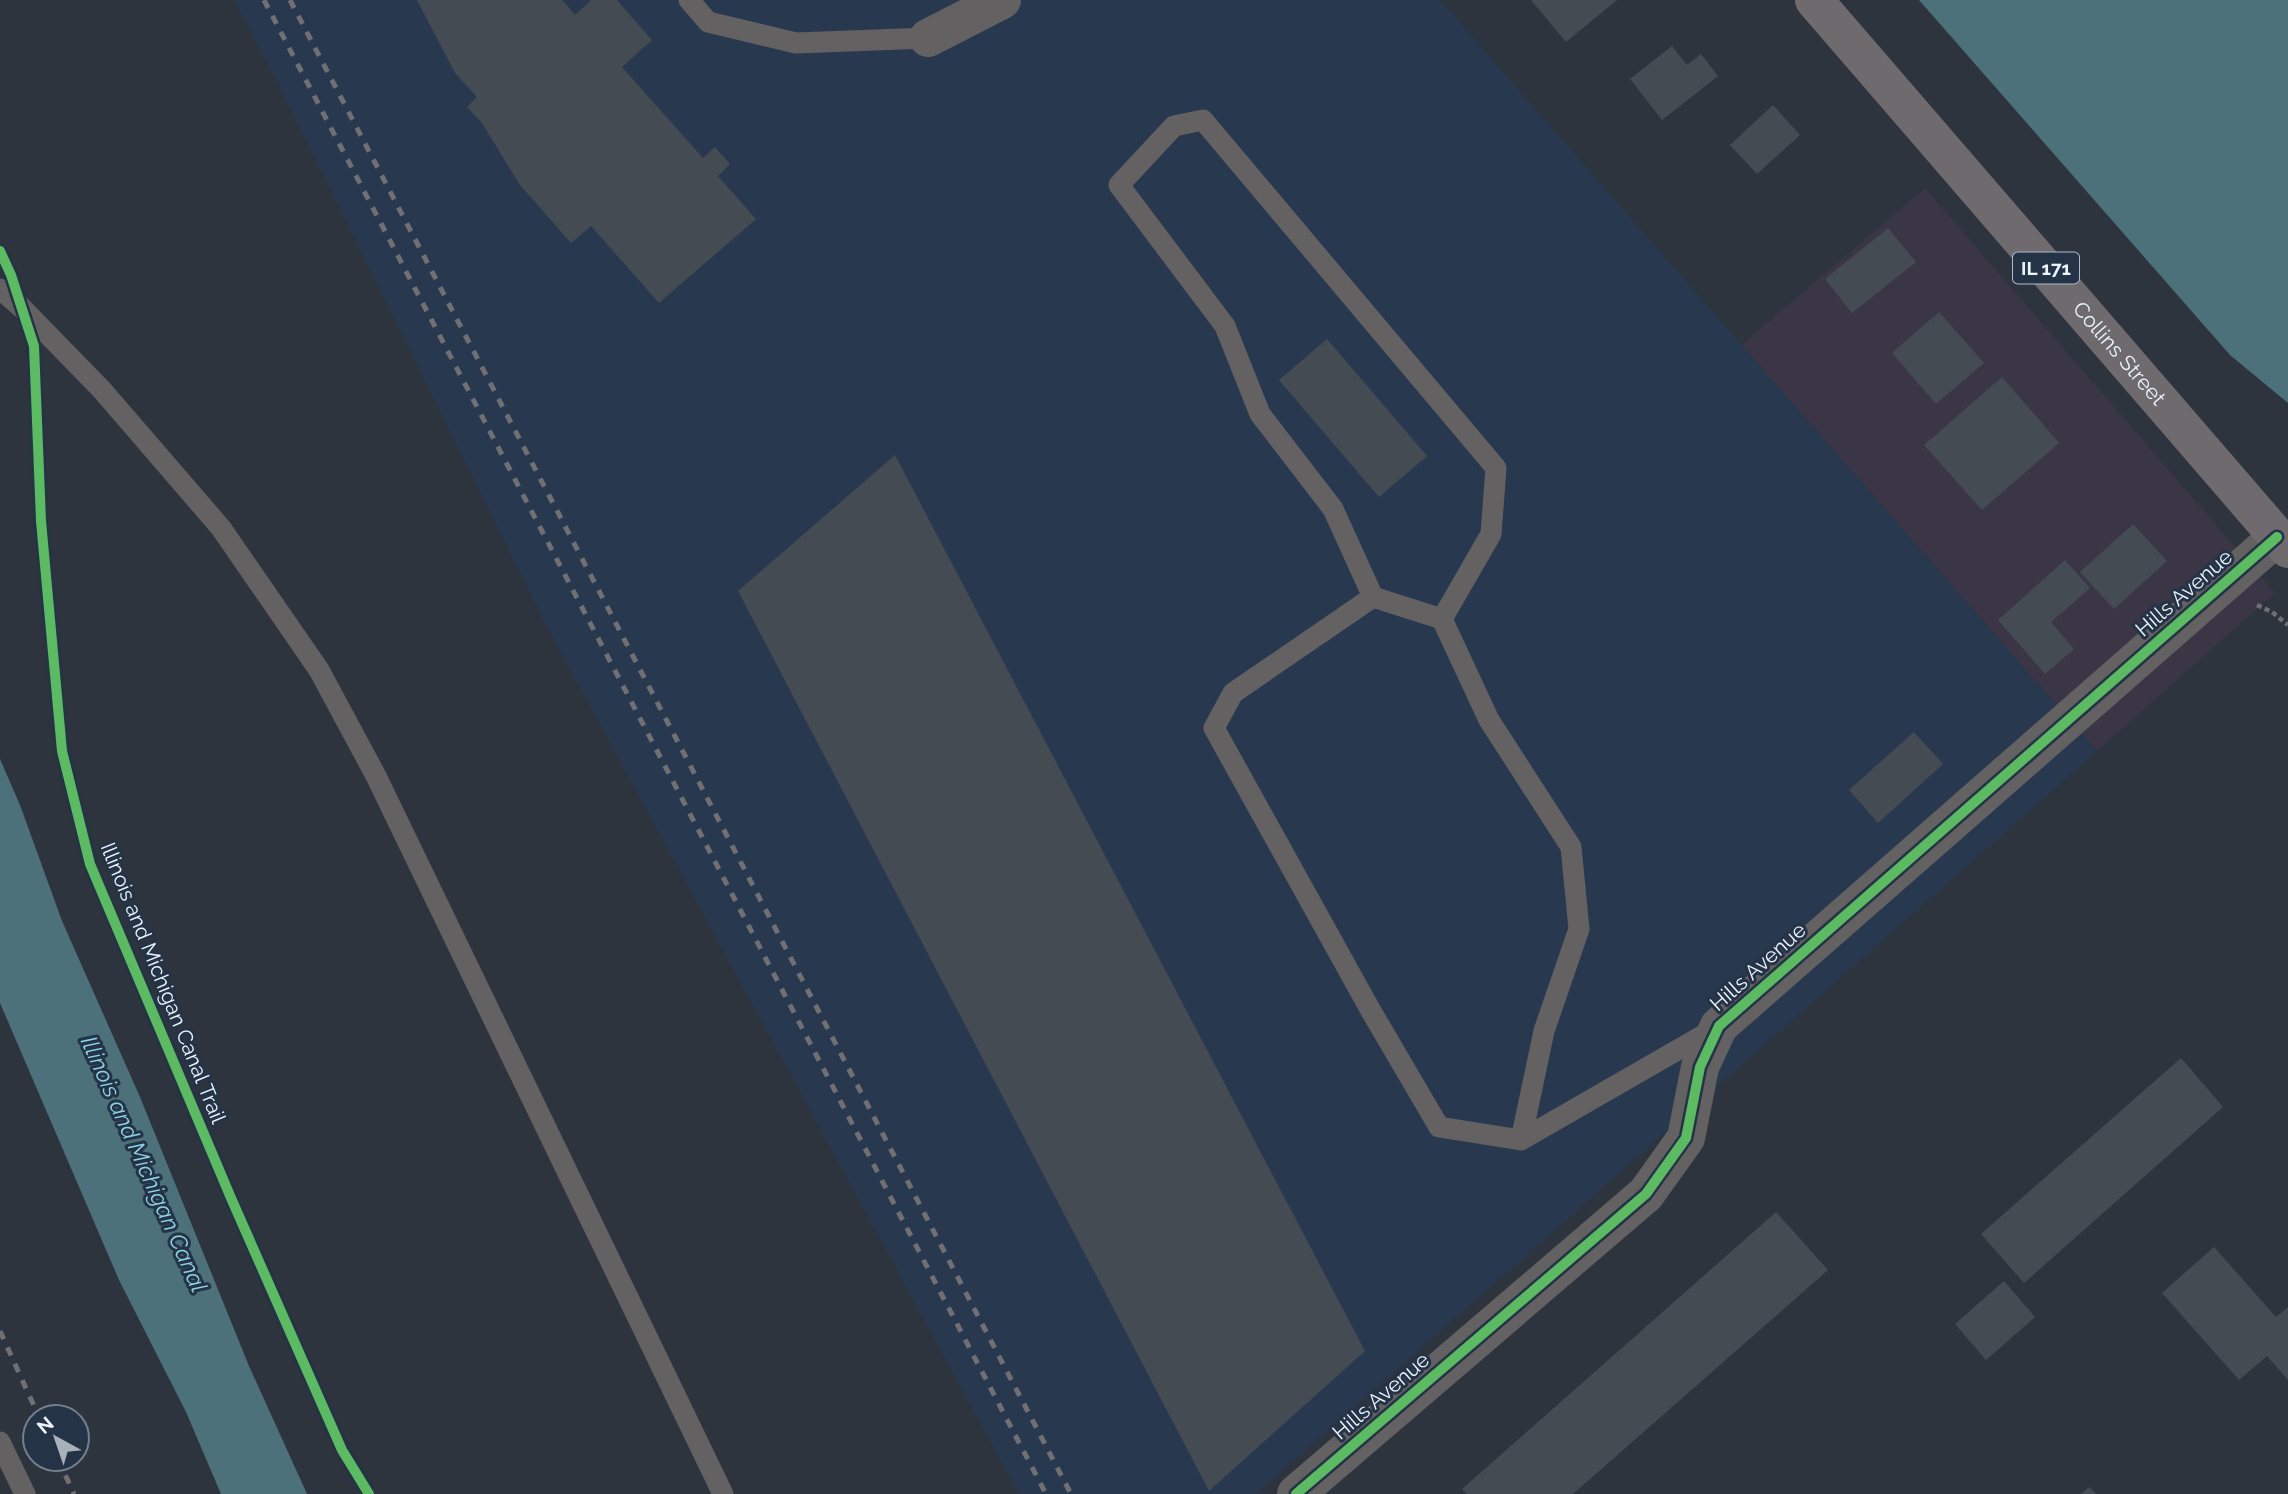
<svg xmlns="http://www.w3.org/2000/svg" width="2288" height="1494" font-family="Raleway,sans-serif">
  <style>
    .commercial { fill: #3b3645 }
    .built { fill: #28384f }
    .water { fill: #4c717a }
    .building { fill: #454b53 }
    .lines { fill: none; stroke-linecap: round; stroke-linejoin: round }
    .path { stroke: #707074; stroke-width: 4.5; stroke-dasharray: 5 3.5; stroke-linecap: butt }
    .lane { stroke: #646163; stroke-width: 21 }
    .street { stroke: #646163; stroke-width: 38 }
    .primary { stroke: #6e6a6e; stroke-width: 38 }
    .rail { stroke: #707074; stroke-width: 5; stroke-dasharray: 9 9; stroke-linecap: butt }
    .cycleway-casing { stroke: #253346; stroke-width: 15 }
    .cycleway { stroke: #5cba63; stroke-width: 10 }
    .labels { text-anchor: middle; stroke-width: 6; stroke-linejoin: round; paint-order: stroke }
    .shield { fill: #253346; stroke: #b0b9c6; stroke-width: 2 }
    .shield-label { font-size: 19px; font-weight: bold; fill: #ebf3fd }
    .street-label { font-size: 21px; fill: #ebf3fd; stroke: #253346 }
    .water-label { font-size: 23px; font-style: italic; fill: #8bd4e5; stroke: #253346 }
  </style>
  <rect width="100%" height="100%" fill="#2d343e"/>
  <!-- commercial -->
  <path class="commercial" d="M1925,188l350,405 -178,158 -356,-406z"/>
  <!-- built -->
  <path class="built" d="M234,0h1206l657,751 -841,743h-237l-474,-871 -272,-550z"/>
  <!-- water -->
  <g class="water">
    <path d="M1919,0h369v403l-58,-48z"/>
    <path d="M0,759l20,46 42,116 78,176 109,269 58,128h-86l-35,-82 -67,-132 -119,-277z"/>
  </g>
  <!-- building -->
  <g class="building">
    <path d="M417,0h145l13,15 16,-15h26l35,40 -30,27 81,91 12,-11 15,17 -12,12 38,43 -97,84 -68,-77 -20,17 -51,-58 -38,-62 -15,-16 10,-10 -22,-24z"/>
    <path d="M1531,0h86l-51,42z"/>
    <path d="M1672,46l15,19 14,-11 17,22 -56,44 -32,-41z"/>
    <path d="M1773,105l27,30 -43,39 -27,-29z"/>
    <path d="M1888,228l28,34 -64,51 -27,-34z"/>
    <path d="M1939,312l45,51 -48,41 -44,-51z"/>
    <path d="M1327,339l100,117 -48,41 -100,-117z"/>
    <path d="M2002,377l57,66 -77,67 -58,-65z"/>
    <path d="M895,455l470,896 -156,140 -471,-900z"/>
    <path d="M2133,524l34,37 -53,48 -34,-37z"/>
    <path d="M2065,560l25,28 -39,34 23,27 -29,25 -47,-54z"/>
    <path d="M1914,732l29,32 -65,59 -29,-33z"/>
    <path d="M2181,1058l42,49 -199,176 -43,-49z"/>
    <path d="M1776,1212l52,58 -255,224h-106l-5,-5z"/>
    <path d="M2214,1247l62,70 12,-10v73l-21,-24 -28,24 -77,-87z"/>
    <path d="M2004,1281l31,36 -49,43 -31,-36z"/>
    <path d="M2089,1487l7,7h-15z"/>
  </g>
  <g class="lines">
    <!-- path -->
    <path class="path" d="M2257,605l15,7 16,13"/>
    <!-- lane -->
    <g class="lane">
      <path d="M689,0l19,22 88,21 132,-5"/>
      <path d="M0,289l22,19 80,82 119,138 98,142 57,106 347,718"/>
      <path d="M1373,597l69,22"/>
      <path d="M1521,1140l23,-109 35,-102 -8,-82 -82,-127 -47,-101 49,-85 5,-66 -293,-348 -29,6 -55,59 106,141 35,88 73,95 40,88 -140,96 -19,35 157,283 68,116 82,13 193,-111"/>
      <path d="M0,1442l25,52"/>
    </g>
    <!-- street -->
    <g class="street">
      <path d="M928,38l74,-38"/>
      <path d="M1296,1494l350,-300 40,-56 14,-71 19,-41 558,-489"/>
    </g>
    <!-- primary -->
    <path class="primary" id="s1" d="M1814,0l474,549"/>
    <!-- rail -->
    <g class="rail">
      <path d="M264,0l782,1494"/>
      <path d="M290,0l781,1494"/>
      <path d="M0,1331l39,86"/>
      <path d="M58,1459l16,35"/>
    </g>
    <defs>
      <g id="cycleway">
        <path d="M0,251l11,24 23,71 7,175 21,230 28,113 141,334 111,252 27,44"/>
        <path d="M1296,1494l350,-300 40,-56 14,-71 19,-41 558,-489"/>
      </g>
    </defs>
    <!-- cycleway casing -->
    <use href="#cycleway" class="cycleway-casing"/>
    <!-- cycleway -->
    <use href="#cycleway" class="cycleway"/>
  </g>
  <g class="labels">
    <!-- shield labels -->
    <rect class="shield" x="2013" y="252.5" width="66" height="31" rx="5"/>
    <g class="shield-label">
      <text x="2046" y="275">IL 171</text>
    </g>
    <!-- street labels -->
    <g class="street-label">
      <text dy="7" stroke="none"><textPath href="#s1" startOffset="467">Collins Street</textPath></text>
      <text transform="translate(2184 593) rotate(-41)" y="7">Hills Avenue</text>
      <text transform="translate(1758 967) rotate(-42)" y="7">Hills Avenue</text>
      <text transform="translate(163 983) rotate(68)" y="7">Illinois and Michigan Canal Trail</text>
      <text transform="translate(1381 1396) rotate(-41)" y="7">Hills Avenue</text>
    </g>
    <!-- water labels -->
    <g class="water-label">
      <text transform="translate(144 1164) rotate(66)" y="8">Illinois and Michigan Canal</text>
    </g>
  </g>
  <!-- north arrow -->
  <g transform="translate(56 1438) rotate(320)"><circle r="33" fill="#253346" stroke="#74808f" stroke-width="2"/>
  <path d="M0-5L12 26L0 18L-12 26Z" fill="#a8b0ba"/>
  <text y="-10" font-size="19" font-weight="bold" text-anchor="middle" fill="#ebf3fd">N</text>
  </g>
</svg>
